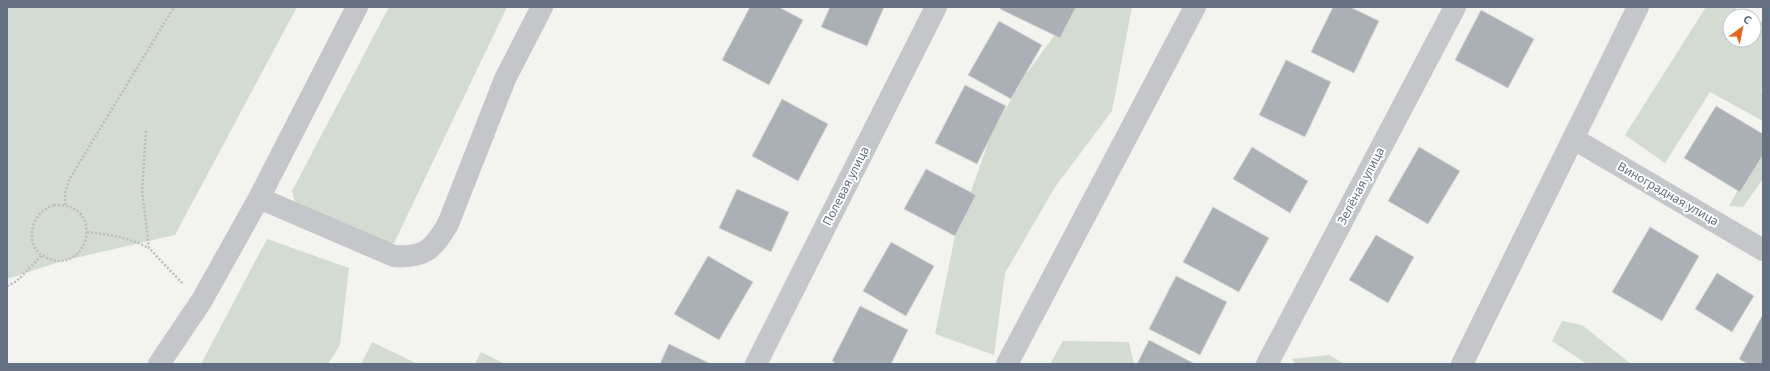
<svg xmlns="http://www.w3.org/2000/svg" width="1770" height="371" font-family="'Noto Sans',sans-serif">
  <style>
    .green { fill: #d4dbd1 }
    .building { fill: #aab0b6; stroke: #d5d5d3 }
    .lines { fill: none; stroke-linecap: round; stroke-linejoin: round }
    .path { stroke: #bbbdbf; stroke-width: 2.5; stroke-dasharray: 2 2; stroke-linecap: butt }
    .minor { stroke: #c4c6ca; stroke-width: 22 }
    .labels { text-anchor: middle; stroke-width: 4; stroke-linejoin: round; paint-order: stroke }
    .street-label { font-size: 12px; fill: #637081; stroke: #fff }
  </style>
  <rect width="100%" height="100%" fill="#f3f4f0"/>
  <!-- green -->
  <g class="green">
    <path d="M7,7h290l-122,228 -113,26 -55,18z"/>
    <path d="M389,7h118l-113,236 -45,2 -51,-30 -6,-24z"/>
    <path d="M1075,7h57l-20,104 -57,76 -50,86 -11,82 -59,-21 20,-98 36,-101 33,-58z"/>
    <path d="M1706,7h27l17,9h-20v24h24v-22l9,5v58l-2,11 2,2v27l-53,-29 -45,71 -40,-28z"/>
    <path d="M1763,144v35l-20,28 -14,-1z"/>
    <path d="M267,239l82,29 -9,77 -12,19h-127z"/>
    <path d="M1562,321l20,4 49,39h-44l-35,-23z"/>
    <path d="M1063,341l66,1 5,22h-84z"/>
    <path d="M372,342l46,22h-57z"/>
    <path d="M481,352l24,12h-30z"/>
    <path d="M1329,355l16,9h-49l-4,-5z"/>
  </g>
  <!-- building -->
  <g class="building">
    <path d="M750,7h29l24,13 -34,65 -47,-25z"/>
    <path d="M830,7h54l-17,39 -46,-19z"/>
    <path d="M1001,7h75l-16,31 -60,-29z"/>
    <path d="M1333,7h17l29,14 -25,52 -43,-21z"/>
    <path d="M1481,10l53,29 -26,49 -53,-28z"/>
    <path d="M999,21l43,24 -31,54 -43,-24z"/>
    <path d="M1286,60l45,22 -26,55 -46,-22z"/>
    <path d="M965,85l41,21 -29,58 -42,-21z"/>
    <path d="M782,99l46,25 -30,57 -46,-25z"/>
    <path d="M1716,106l47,28v21l-23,37 -56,-34z"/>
    <path d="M1252,147l56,34 -18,32 -57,-34z"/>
    <path d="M1419,147l41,24 -32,53 -40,-23z"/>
    <path d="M926,169l50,26 -21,41 -51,-27z"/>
    <path d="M737,189l52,23 -18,40 -52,-24z"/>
    <path d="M1213,207l56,31 -30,54 -56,-30z"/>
    <path d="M1650,227l49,29 -37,65 -50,-29z"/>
    <path d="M1376,235l38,22 -26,46 -39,-23z"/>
    <path d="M891,242l43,24 -28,50 -43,-25z"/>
    <path d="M708,256l45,26 -34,58 -45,-26z"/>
    <path d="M1717,273l37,23 -22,36 -37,-23z"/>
    <path d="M1176,276l51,26 -27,53 -51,-26z"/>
    <path d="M860,306l48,24 -17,34h-54l-5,-3z"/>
    <path d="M1763,314v50h-15l-9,-5z"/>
    <path d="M1149,340l46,24h-58z"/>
    <path d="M669,344l40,19v1h-49z"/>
  </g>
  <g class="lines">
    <!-- path -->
    <g class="path">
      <path d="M146,131l-4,60 7,57 34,36"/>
      <path d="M54,205c54,-3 34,76 -11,51 -13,-7 -14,-28 -6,-38 4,-7 10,-10 17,-13z"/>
      <path d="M65,205v-11l4,-14 105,-173"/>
      <path d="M87,232c26,3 39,5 62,16"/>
      <path d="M7,286l10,-5 24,-25"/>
    </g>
    <!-- minor -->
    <g class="minor">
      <path d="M1574,139l189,111"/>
      <path d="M259,198l135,58c30,2 39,-6 54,-32l57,-145 37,-72"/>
      <path d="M159,364l43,-64 57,-102 98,-191"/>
      <path d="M756,364l180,-357"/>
      <path d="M1007,364l188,-357"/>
      <path d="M1267,364l188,-357"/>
      <path d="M1462,364l176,-357"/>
    </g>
  </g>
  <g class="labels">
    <!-- street labels -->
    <g class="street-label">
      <text transform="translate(846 186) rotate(-63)" y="4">Полевая улица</text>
      <text transform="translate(1361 186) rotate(-62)" y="4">Зелёная улица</text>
      <text transform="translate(1668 194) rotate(30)" y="4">Виноградная улица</text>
    </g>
  </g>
  <!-- border -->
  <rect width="1770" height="371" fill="none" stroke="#637081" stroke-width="16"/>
  <!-- north arrow -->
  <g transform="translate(1742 28) rotate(33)"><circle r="19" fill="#ffffff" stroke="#c1c6cd"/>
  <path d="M0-3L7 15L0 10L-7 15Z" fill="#e06824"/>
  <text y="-6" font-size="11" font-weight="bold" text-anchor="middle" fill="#637081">С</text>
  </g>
</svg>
